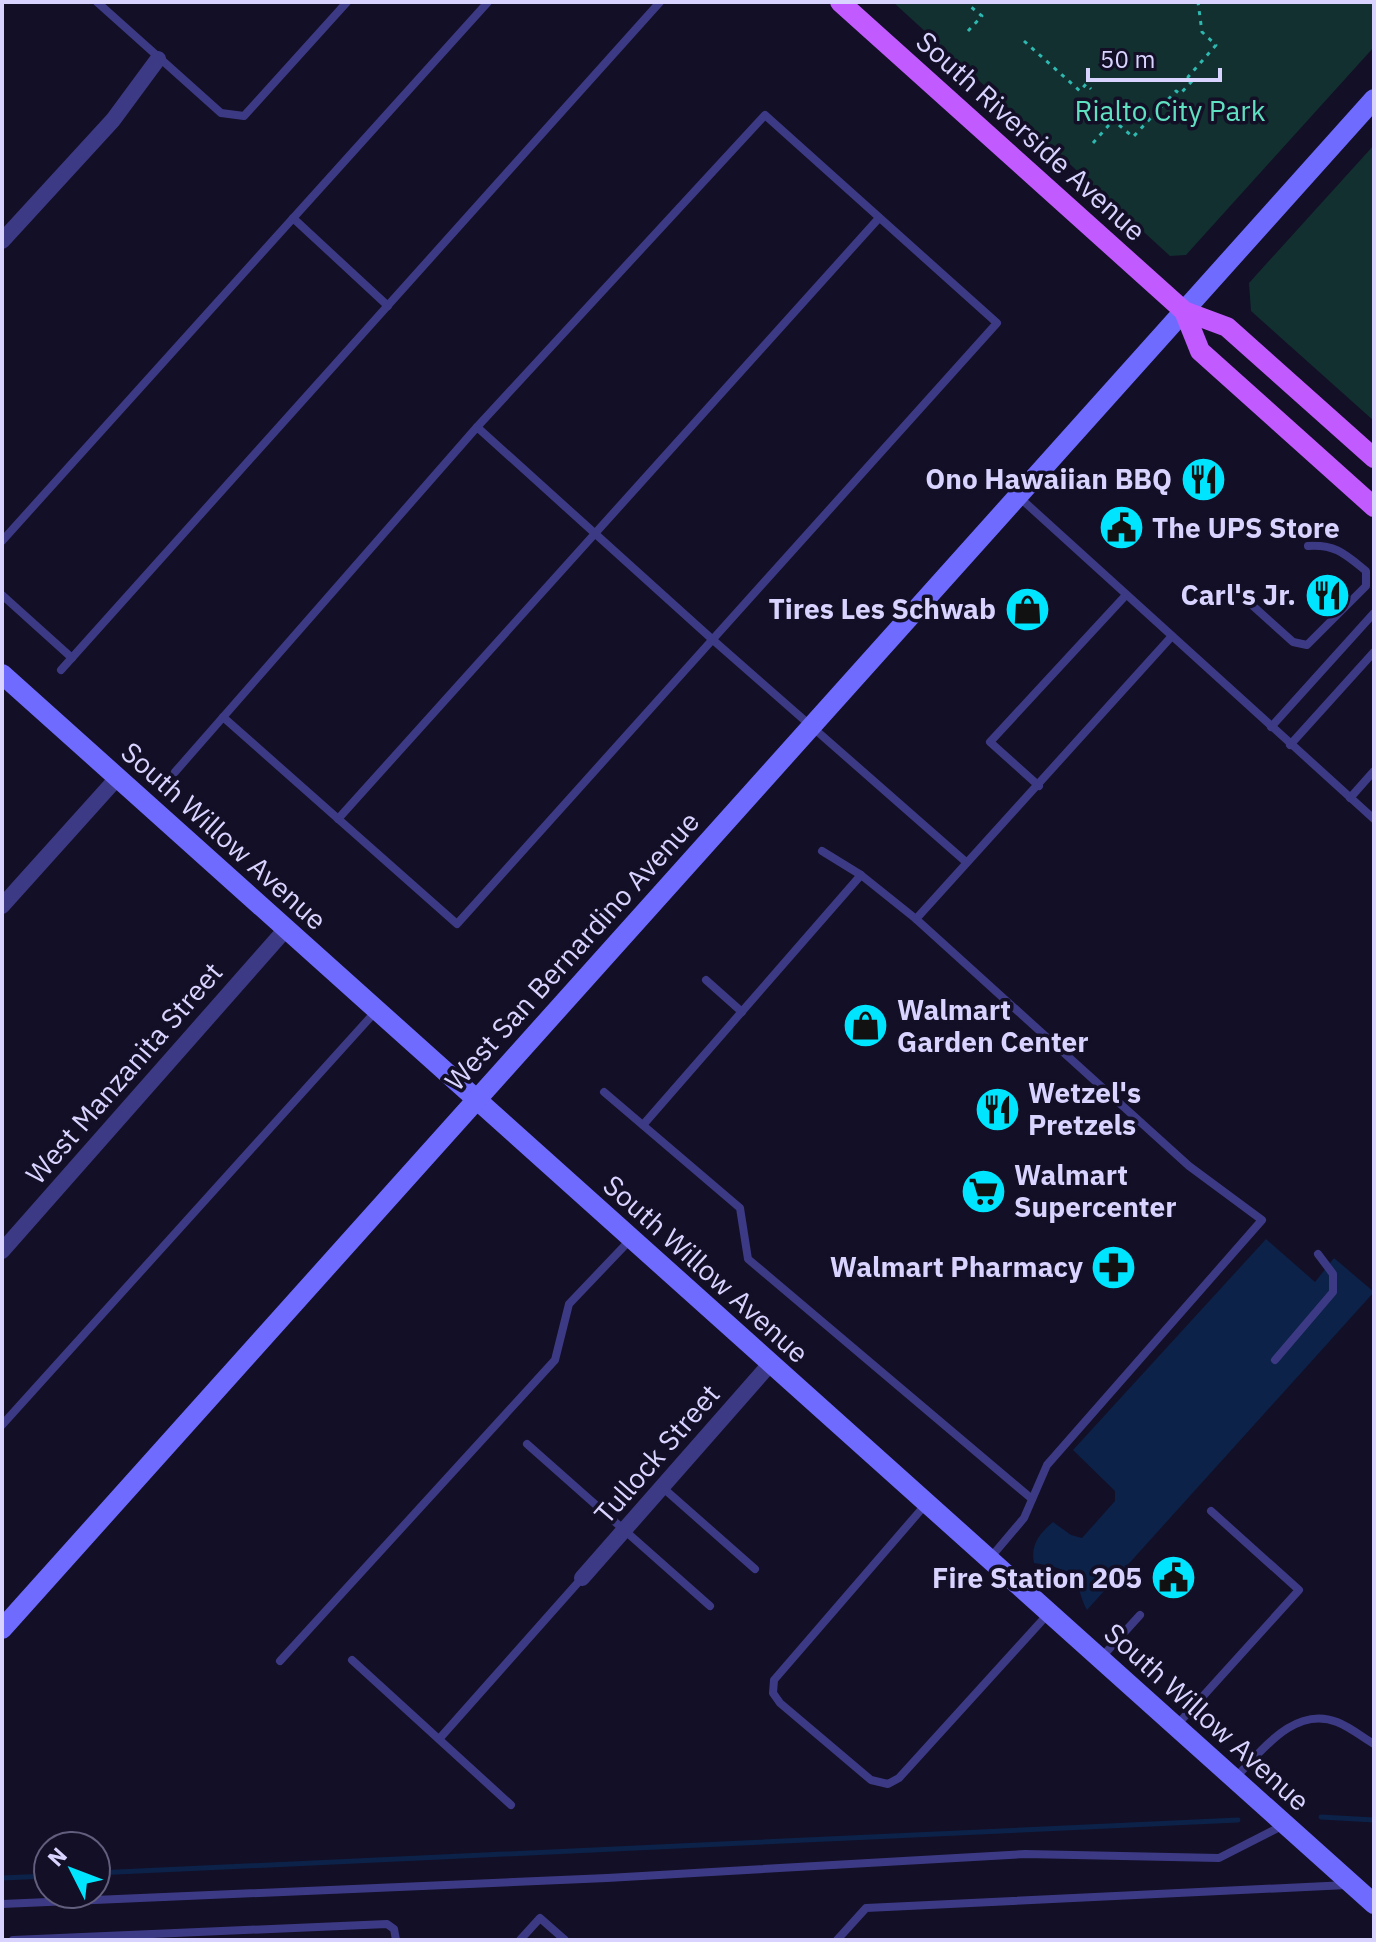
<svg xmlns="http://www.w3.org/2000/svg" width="1376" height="1942" font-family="'IBM Plex Sans',sans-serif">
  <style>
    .green { fill: #12302f }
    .water { fill: #0c2248 }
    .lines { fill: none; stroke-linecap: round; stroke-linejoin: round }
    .stream { stroke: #0c2248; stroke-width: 5 }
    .path { stroke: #2fb8b0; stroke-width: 3; stroke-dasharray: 4 6; stroke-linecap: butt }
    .lane { stroke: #3d3a85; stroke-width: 8 }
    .street { stroke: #3d3a85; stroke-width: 16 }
    .secondary { stroke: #6f6bff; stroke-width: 20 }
    .primary { stroke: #c25bff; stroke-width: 20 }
    .labels { text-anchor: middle; stroke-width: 7; stroke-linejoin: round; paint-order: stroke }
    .park-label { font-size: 28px; fill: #5fe0c0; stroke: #130f26 }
    .street-label { font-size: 28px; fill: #d9d4ff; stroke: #130f26 }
    .poi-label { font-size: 28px; font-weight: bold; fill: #d9d4ff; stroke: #130f26; text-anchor: end }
  </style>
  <rect width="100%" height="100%" fill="#130f26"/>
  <!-- green -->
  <g class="green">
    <path d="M893,2h481v45l-188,208 -16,1z"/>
    <path d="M1374,145v276l-123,-110 -2,-28z"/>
  </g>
  <!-- water -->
  <path class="water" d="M1266,1239l49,43 19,-24 40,34 -287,318c-5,-9 -6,-15 -9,-24 -5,-18 -28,-20 -44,-23 -4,-18 6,-30 19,-41l18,13 11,3 33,-37v-10l-42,-41z"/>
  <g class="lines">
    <!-- stream -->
    <g class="stream">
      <path d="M1321,1817l53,3"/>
      <path d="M96,1873l1142,-53"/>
      <path d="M2,1878l46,-2"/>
    </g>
    <!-- path -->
    <g class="path">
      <path d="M968,31l14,-15 -11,-9 4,-5"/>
      <path d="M1024,41l56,50 6,-7 5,5"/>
      <path d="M1119,125l14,12 43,-46 4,3 13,-14 -5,-3 28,-32 -14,-13 -4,-30"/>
      <path d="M1093,143l16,-18"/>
    </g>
    <!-- lane -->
    <g class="lane">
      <path d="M97,2l124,111 23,3 103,-114"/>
      <path d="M293,218l95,88"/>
      <path d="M1019,497l355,322"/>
      <path d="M2,541l486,-539"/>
      <path d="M2,595l70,63"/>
      <path d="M1253,606l40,36 14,3 59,-59v-15c-21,-17 -31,-27 -58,-25"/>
      <path d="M61,670l599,-668"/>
      <path d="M223,717l234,207 540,-601 -232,-208 -288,312"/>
      <path d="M1271,727l103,-114"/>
      <path d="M1290,745l84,-93"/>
      <path d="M175,772l302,-345 236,213 253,222"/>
      <path d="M1039,786l-49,-44 136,-147"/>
      <path d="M1350,798l24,-27"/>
      <path d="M338,819l541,-601"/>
      <path d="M822,851l39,24 55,44"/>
      <path d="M706,980l36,32"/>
      <path d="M604,1092l136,116 8,51 284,240"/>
      <path d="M643,1125l218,-250"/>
      <path d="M1275,1360l58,-68v-18l-15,-20"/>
      <path d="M2,1425l374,-414"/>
      <path d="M527,1444l183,162"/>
      <path d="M662,1487l93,82"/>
      <path d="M926,1504l-152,176 -1,13 7,10 91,77 17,4 11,-6 149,-164"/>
      <path d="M991,1557l33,-39 23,-53 215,-245 -73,-54 -273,-247 256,-283"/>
      <path d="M1100,1659l40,-44"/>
      <path d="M352,1660l159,145"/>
      <path d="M280,1661l275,-301 14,-56 61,-64"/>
      <path d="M1176,1726l123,-136 -88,-79"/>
      <path d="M440,1738l142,-160"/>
      <path d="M1235,1778c26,-26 59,-73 102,-56 13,5 25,15 37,22"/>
      <path d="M2,1904l605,-26 418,-24 194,4 65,-33"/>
      <path d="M13,1940l374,-16 7,5 2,11"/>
      <path d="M520,1940l20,-22 25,22"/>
      <path d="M837,1940l29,-32 481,-23"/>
    </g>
    <!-- street -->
    <g class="street">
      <path d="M2,241l111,-121 45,-61"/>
      <path d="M2,906l116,-129"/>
      <path d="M2,1251l283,-321"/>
      <path d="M582,1578l188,-214"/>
    </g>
    <!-- secondary -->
    <g class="secondary">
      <path d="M2,674l1372,1230"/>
      <path d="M2,1629l1372,-1530"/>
    </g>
    <!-- primary -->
    <g class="primary">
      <path d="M840,2l344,309 43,16 147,131"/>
      <path d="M1184,311l16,40 174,156"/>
    </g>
  </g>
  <!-- icons -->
  <defs>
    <symbol id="restaurant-disc" viewBox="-11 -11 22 22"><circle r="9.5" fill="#00e5ff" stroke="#130f26"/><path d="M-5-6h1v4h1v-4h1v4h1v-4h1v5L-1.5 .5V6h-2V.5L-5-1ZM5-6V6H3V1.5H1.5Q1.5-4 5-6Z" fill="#111"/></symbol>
    <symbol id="civic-disc" viewBox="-11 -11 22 22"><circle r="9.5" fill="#00e5ff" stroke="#130f26"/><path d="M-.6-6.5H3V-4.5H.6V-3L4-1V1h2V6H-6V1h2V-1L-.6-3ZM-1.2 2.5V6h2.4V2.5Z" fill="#111"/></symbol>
    <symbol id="shop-disc" viewBox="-11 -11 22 22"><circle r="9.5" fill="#00e5ff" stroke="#130f26"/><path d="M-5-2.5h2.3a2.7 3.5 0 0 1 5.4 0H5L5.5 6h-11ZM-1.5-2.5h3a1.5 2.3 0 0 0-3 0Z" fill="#111"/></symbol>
    <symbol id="supermarket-disc" viewBox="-11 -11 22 22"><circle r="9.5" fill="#00e5ff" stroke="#130f26"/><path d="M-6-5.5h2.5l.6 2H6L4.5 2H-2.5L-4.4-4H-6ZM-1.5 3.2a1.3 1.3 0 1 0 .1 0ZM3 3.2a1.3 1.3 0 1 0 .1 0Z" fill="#111"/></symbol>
    <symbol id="pharmacy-disc" viewBox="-11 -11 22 22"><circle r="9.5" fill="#00e5ff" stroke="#130f26"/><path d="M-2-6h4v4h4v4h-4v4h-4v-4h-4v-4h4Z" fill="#111"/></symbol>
  </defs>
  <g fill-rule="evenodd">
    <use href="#restaurant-disc" x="1178" y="454" width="51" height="51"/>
    <use href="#civic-disc" x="1096" y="502" width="51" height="51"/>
    <use href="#restaurant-disc" x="1302" y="570" width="51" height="51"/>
    <use href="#shop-disc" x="1002" y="584" width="51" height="51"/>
    <use href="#shop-disc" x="840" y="1000" width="51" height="51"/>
    <use href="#restaurant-disc" x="972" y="1084" width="51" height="51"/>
    <use href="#supermarket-disc" x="958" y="1166" width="51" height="51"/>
    <use href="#pharmacy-disc" x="1088" y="1242" width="51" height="51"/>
    <use href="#civic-disc" x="1148" y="1552" width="51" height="51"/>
  </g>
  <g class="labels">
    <!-- park labels -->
    <g class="park-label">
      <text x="1170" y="121">Rialto City Park</text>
    </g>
    <!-- street labels -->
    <g class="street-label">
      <text transform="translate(1031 136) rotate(42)" y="10">South Riverside Avenue</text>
      <text transform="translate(224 836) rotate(42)" y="10">South Willow Avenue</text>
      <text transform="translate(572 951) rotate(-48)" y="10">West San Bernardino Avenue</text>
      <text transform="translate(124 1073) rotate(-49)" y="10">West Manzanita Street</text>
      <text transform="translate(706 1269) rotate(42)" y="10">South Willow Avenue</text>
      <text transform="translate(657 1454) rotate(-49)" y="10">Tullock Street</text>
      <text transform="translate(1207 1717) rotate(42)" y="10">South Willow Avenue</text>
    </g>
    <!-- poi labels -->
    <g class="poi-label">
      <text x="1172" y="489">Ono Hawaiian BBQ</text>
      <text x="1152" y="538" text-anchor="start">The UPS Store</text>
      <text x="1296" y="605">Carl's Jr.</text>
      <text x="996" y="619">Tires Les Schwab</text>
      <text x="897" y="1020" text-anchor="start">Walmart<tspan x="897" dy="32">Garden Center</tspan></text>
      <text x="1028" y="1103" text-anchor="start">Wetzel's<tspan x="1028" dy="32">Pretzels</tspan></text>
      <text x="1014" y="1185" text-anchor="start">Walmart<tspan x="1014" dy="32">Supercenter</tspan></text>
      <text x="1083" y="1277">Walmart Pharmacy</text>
      <text x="1142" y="1588">Fire Station 205</text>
    </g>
  </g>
  <!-- border -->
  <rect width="1376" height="1942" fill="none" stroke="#d9d4ff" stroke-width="8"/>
  <!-- north arrow -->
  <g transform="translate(72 1870) rotate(312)"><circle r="38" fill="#130f26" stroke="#625e7d" stroke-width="2"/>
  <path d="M0-6L14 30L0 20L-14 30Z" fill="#00e5ff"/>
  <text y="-12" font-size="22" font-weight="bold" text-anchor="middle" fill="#d9d4ff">N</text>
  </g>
  <!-- scale -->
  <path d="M1088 68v12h132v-12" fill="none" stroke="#d9d4ff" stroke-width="4"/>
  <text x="1100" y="68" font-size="24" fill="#d9d4ff" stroke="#130f26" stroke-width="6" paint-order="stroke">50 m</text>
</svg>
